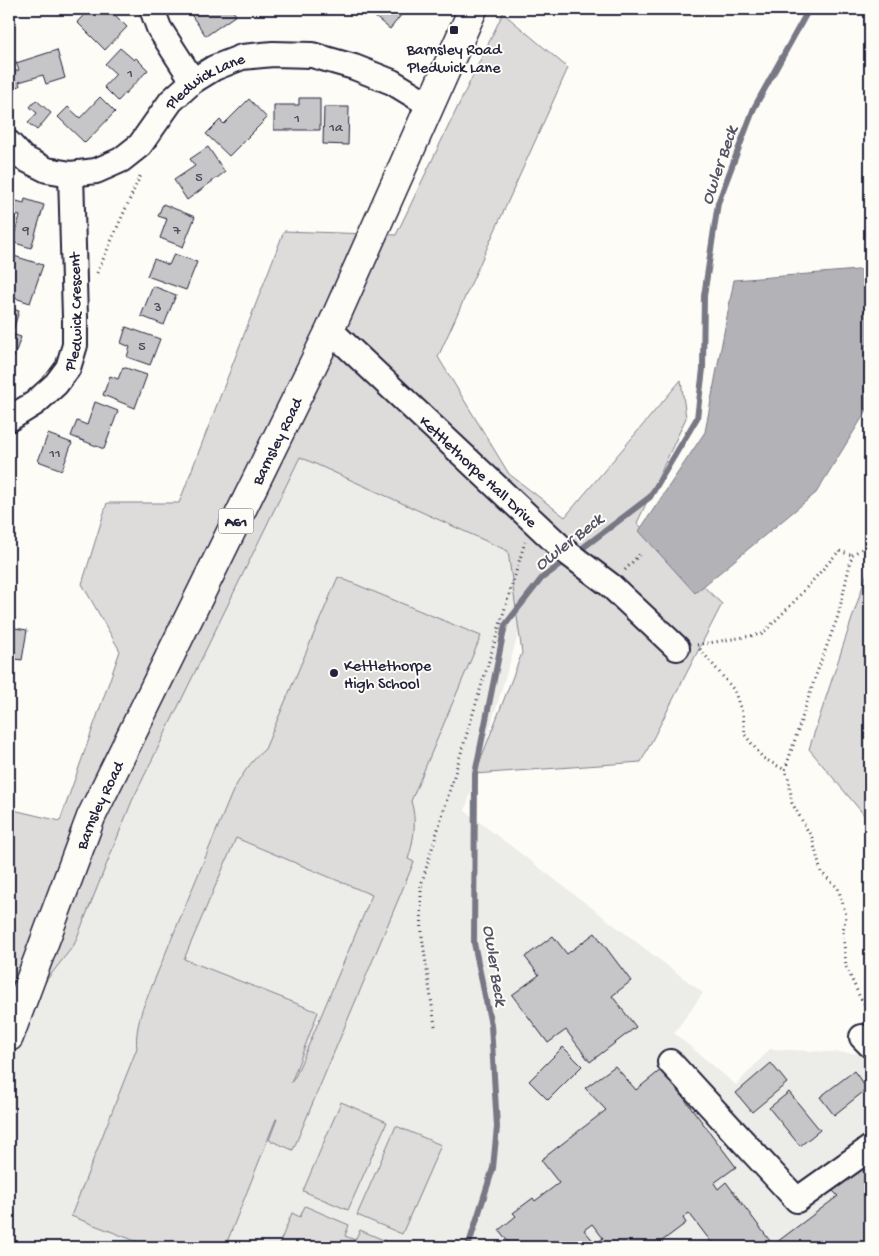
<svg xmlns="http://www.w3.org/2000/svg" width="879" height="1256" font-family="'Gochi Hand',sans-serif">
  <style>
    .built { fill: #ecece9 }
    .green { fill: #dddcdb; stroke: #807f8b; fill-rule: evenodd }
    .water { fill: #b2b2b7; stroke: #787885 }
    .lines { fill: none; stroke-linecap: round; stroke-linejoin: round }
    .stream { stroke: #787885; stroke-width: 6 }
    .building { fill: #c6c6c8; stroke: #22223b; fill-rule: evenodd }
    .minor-casing { stroke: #22223b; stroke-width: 28 }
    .major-casing { stroke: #22223b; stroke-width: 31 }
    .path { stroke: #22223b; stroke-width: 3; stroke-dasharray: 1 4; stroke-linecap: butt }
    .minor { stroke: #fdfcf7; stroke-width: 24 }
    .major { stroke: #fdfcf7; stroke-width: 28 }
    .poi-dot { fill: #22223b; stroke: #fdfcf7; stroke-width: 2 }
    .labels { text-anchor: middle; stroke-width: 4; stroke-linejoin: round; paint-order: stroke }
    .number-label { font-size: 14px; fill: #4b4b5e }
    .shield { fill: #fdfcf7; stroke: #646373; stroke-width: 1 }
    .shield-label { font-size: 15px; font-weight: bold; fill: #22223b }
    .poi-label { font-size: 16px; fill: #22223b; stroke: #fdfcf7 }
    .street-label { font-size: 16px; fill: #22223b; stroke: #fdfcf7 }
    .water-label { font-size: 18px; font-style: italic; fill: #545466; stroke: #fdfcf7 }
  </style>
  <rect width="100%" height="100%" fill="#fdfcf7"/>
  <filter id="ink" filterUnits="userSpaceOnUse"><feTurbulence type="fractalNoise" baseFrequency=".02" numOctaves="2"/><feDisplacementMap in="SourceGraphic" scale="10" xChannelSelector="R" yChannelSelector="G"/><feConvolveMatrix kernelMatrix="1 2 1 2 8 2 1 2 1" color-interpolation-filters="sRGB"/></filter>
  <g filter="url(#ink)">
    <!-- built -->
    <path class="built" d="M330,330l218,205 -83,276 238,182 -29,40 62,52 34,-36 100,5v193h-861v-210z"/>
    <!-- green -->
    <g class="green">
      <path d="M503,13l65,55 -130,289 71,117 56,43 116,-137 5,38 -49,105 85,81 -81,158 -166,12 47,-121 -14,-102 -208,-94 -168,344 -58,144 -65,83v-219l51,12 60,-170 -38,-67 25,-81h72l105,-272 112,4z"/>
      <path d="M870,564v258l-61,-73z"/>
      <path d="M338,577l143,59 -70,165c6,19 3,40 -3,58l6,3 -121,288 -24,-10 8,-21h-1l-51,128h-74l-80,-31 66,-168c-2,-12 2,-26 5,-38l90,-217c9,-17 18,-31 33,-44zM236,838l136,57 -76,180 -5,8 27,-71 -134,-53z"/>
      <path d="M341,1102l46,20 -39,88 -45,-19z"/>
      <path d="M396,1126l45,19 -39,89 -45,-19z"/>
      <path d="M305,1206l44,19 -4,11 10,4 5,-10 40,17h-122l14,-34 8,4z"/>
    </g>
    <!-- water -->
    <path class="water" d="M870,269v136l-54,88 -121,100 -56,-62 66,-99 29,-152z"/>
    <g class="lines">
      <!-- stream -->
      <g class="stream">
        <path d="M576,553l74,-56 47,-79 6,-49 1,-73 14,-93 36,-95 55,-99"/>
        <path d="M468,1247l25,-79 4,-41 -6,-102 -17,-82 1,-169 30,-149 37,-47 26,-19"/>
      </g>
    </g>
    <!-- building -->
    <g class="building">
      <path d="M90,9h19l18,18 -22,23 -28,-28z"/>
      <path d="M187,9h44l5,6 -30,21z"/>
      <path d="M374,9h32l-16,20 -20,-16z"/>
      <path d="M120,48l14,12 2,-2 12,12 -30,31 -14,-14 12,-13 -11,-10z"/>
      <path d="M57,50l8,28 -19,6 -3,-9 -24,7 1,4 -9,2 -2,-7v-8l10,-3 -3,-7z"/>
      <path d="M100,97l15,15 -30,31 -27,-26 10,-10 12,11z"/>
      <path d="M299,98h21v32h-46v-25h25z"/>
      <path d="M249,99l18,19 -38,38 -23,-22 14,-14 4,4z"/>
      <path d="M36,100l15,13 -14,17 -9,-7 9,-10 -7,-6z"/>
      <path d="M324,107h25l-1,38 -25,-1z"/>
      <path d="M208,147l17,25 -38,28 -13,-20 21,-14 -5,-7z"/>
      <path d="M9,199l15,4 1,-4 19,6 -13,43 -19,-6 8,-26 -11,-4z"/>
      <path d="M163,204l32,13 -12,30 -23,-9 7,-19 -9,-3z"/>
      <path d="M174,254l23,8 -11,28 -39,-14 7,-17 15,6z"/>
      <path d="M14,256l29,9 -13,38 -21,-7v-24z"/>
      <path d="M153,286l23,9 -12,30 -23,-9z"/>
      <path d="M9,308l10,3 -7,23 9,3 -7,20 -5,-2z"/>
      <path d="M126,327l34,12 -10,26 -23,-8 3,-10 -9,-4z"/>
      <path d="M123,367l24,8 -12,33 -32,-13 7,-19 8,3z"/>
      <path d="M95,402l23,9 -14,38 -33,-13 6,-15 10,4z"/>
      <path d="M48,434l24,9 -10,27 -24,-9z"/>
      <path d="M9,627l18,3 -5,30 -13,-2z"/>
      <path d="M595,933l36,48 -19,15 24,31 -46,35 -24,-32 -18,13 -36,-48 27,-20 -14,-18 28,-21 14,18z"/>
      <path d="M563,1047l19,19 -34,34 -19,-19z"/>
      <path d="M771,1063l16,20 -35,29 -16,-19z"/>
      <path d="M615,1066l21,24 26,-21 74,98 -22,16 4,6 8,-7 47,63 65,-49 -6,-6 29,-22 9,12v67h-155l-26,-34 -6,5 3,5 -32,24h-142l-13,-17 17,-14 -3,-3 20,-15 2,3 24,-18 -18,-23 65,-50 -21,-22zM592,1224l11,14 -7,6 -12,-14z"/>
      <path d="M854,1071l13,18 -33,26 -14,-18z"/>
      <path d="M789,1092l31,38 -20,16 -31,-38z"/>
    </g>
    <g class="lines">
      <defs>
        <g id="minor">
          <path d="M152,9l7,19 34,53"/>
          <path id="s1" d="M9,143l14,15 24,12 24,4 25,-3 25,-11 19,-15 31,-44 22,-20 21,-13 28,-11 31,-3 39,1 42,12 38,15 38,23"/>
          <path id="s2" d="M330,330l235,221 45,34 67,63"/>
          <path id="s3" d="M9,419l26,-16 21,-19 12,-16 7,-23v-28l-4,-143"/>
          <path d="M862,1037l8,8"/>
          <path d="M670,1062l127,138 73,-52"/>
        </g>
        <g id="major">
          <path id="s4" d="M9,1037l82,-220 239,-487 143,-321"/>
        </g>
      </defs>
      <!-- minor casing -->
      <use href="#minor" class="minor-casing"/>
      <!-- major casing -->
      <use href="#major" class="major-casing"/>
      <!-- path -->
      <g class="path">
        <path d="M97,273l44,-99"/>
        <path d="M870,544l-18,11 -14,61 -22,59 -31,95 4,10 3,23 20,35 9,34 17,16 8,27 -3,16 3,36 13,28 11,19"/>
        <path d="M625,570l15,-16"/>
        <path d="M697,645l65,-11 30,-30 47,-53 13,4"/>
        <path d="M700,649l34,41 9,25 2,20 18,23 22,12"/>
        <path d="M435,1026l-13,-90 -1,-29v-22l104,-343"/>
      </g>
      <!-- minor -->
      <use href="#minor" class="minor"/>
      <!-- major -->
      <use href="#major" class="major"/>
    </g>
  </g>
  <!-- markers -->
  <g class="poi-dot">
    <rect x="449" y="25" width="10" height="10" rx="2.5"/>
    <circle cx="334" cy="673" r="5"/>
  </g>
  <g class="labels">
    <!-- number labels -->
    <g class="number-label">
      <text x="130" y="77">1</text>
      <text x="297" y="122">1</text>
      <text x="336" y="131">1a</text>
      <text x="199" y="181">5</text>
      <text x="26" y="234">9</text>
      <text x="177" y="234">7</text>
      <text x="158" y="311">3</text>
      <text x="142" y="350">5</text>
      <text x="55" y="457">11</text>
    </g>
    <!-- shield labels -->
    <rect class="shield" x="218.5" y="508.5" width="35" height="25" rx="4"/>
    <g class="shield-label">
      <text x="236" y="526">A61</text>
    </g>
    <!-- poi labels -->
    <g class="poi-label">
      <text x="454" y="54">Barnsley Road<tspan x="454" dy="18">Pledwick Lane</tspan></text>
      <text x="344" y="670" text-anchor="start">Kettlethorpe<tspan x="344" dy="18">High School</tspan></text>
    </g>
    <!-- street labels -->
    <g class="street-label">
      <text dy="6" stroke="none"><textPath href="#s1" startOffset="242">Pledwick Lane</textPath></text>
      <text dy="6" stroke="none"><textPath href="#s3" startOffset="136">Pledwick Crescent</textPath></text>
      <text dy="6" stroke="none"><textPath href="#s4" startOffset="654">Barnsley Road</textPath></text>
      <text dy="6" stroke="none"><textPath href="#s2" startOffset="205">Kettlethorpe Hall Drive</textPath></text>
      <text dy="6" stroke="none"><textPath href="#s4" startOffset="249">Barnsley Road</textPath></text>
    </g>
    <!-- water labels -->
    <g class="water-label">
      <text transform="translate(718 165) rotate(-71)" y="6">Owler Beck</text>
      <text transform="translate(568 541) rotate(-38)" y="6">Owler Beck</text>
      <text transform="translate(496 965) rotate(81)" y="6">Owler Beck</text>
    </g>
  </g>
  <!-- margin -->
  <rect width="879" height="1256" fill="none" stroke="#fdfcf7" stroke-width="30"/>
  <rect x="15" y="15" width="849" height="1226" fill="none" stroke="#22223b" stroke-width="2" filter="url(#ink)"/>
</svg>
